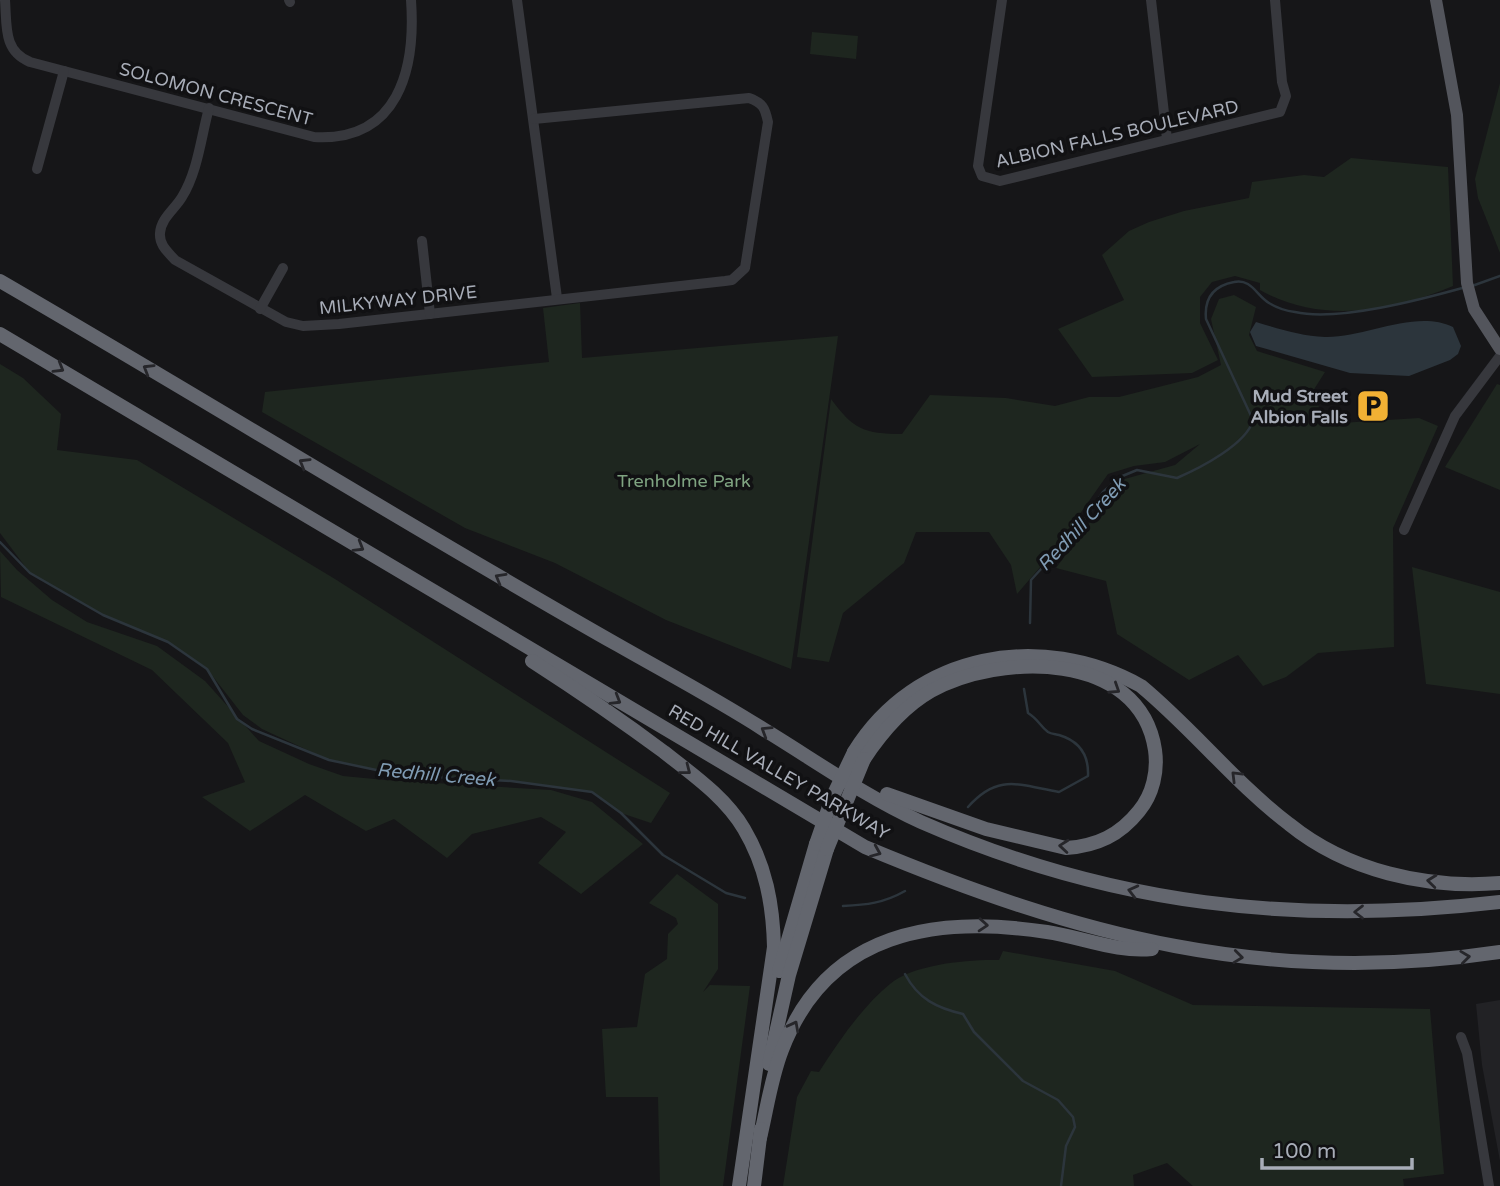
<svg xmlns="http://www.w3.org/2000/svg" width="1500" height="1186" font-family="'Varela Round',sans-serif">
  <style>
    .built { fill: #222225 }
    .green { fill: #1e261f }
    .water { fill: #2c353c }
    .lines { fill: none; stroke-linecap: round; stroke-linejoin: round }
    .stream { stroke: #2c353c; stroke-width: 2.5 }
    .minor { stroke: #37383d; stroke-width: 10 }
    .major { stroke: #53555c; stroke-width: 12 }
    .highway { stroke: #63666e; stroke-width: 14 }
    .highway-bridge { stroke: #63666e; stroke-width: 14 }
    .oneway { stroke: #26262a }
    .labels { text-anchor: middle; stroke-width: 7; stroke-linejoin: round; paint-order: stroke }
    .street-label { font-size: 18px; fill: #a8adb8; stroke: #111113 }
    .poi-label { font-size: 18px; font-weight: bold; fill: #a8adb8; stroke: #111113; text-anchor: end }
    .park-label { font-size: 18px; fill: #7fa381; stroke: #111113 }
    .water-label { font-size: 19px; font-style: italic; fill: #7f9bb3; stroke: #111113 }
  </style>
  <rect width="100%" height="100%" fill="#161618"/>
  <!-- built -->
  <path class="built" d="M1500,1000v161l-18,-96 -6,-61z"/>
  <!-- green -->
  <g class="green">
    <path d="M812,32l46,4 -2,23 -46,-5z"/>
    <path d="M1500,83v170l-22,-55 -3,-19z"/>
    <path d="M1351,158l97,9 5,119c-61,26 -133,38 -193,4v-7l-25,-7 -23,6 -12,15v26l18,37 -26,13 -100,4 -34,-48 66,-29 -22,-45 27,-24 20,-9 35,-11 65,-13 3,-16 52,-7 20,2z"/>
    <path d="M1234,295l22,12 -7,28 8,16 68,21 -12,19 12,33 94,-6 19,8 -45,102 1,119 -76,6 -32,24 -23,9 -25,-31 -49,25 -72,-46 -11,-53 -50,-13 65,-88 54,-15 25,-21 -35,18 -31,4 -26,8 -55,78 -36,42 -6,-29 -22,-33h-73l-12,31 -61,50 -14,49 -32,-5 34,-258c22,30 33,35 71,35l28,-39 76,3 49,8 34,-9h30l79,-20 23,-12 -10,-46 8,-20z"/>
    <path d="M580,303l2,55 256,-22 -47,333 -125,-49 -111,-57 -90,-35 -203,-116 3,-20 284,-30 -6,-54z"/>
    <path d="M0,364l23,14 38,36 -4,36 80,10 198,119 335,214 -19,30 -30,-10 -29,-21 -81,-11 -111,-6 -71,-15 -67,-31 -19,-14 -36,-46 -39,-27 -65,-27 -73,-42 -30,-40z"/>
    <path d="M1497,384l3,1v105l-55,-23z"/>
    <path d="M0,551l17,19 35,30 35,22 70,24 48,35 54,60 50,23 34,12 42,4 166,10 41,12 51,42 -62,50 -43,-31 28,-31 -25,-15 -69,17 -25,24 -53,-39 -28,12 -61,-36 -55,36 -48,-34 43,-15 -17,-39 -76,-73 -151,-73z"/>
    <path d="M1412,567l88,25v102l-74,-10z"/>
    <path d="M677,874l41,30v65l-15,23 7,-7 40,1 -27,200h-63l-2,-89h-52l-4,-68 35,-2 8,-53 22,-15 1,-25 10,-10 -2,-6 -27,-15z"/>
    <path d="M1003,951l112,20 78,34 237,4 14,165 -41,5 1,7h-211l-26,-23 -34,12 1,11h-351l14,-89 14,-26 8,1c20,-31 42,-64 71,-88 23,-20 80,-25 109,-24z"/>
  </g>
  <!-- water -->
  <path class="water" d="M1256,322c23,7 45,14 69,15 40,1 90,-28 128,-10l8,19 -3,8 -8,6 -41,16 -59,-3 -94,-27 -6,-14z"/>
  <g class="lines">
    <!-- stream -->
    <g class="stream">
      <path d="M1472,286l28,-10"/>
      <path d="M0,542l30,31 73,42 65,27 39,27 30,50 15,10 77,31 71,15 111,6 81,11 29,21 42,42 63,38 19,5"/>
      <path d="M1030,623l1,-43 50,-55 22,-33 17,-15 17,-7 40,8c23,-10 70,-34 76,-58l-47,-101c-2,-21 7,-33 28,-37 17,-4 23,14 35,21 8,5 18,8 26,9 43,10 128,-13 171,-25"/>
      <path d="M968,807c30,-34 51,-22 91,-15l29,-16c1,-22 -9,-35 -29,-41 -4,-1 -8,-1 -11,-3 -8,-6 -10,-13 -20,-19l-4,-24"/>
      <path d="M843,906c23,-1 41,-3 62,-15"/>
      <path d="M905,974c13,25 32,34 58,40l11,18 49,49 35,19 15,17 2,10 -9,19 -5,40"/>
    </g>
    <!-- minor -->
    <g class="minor">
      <path d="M5,0c2,26 -2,51 25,62l284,75c84,5 102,-67 97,-137"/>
      <path d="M289,0l1,2"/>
      <path d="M517,0l40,298"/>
      <path d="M1002,0l-24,166 4,10 18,5 280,-69 6,-16 -4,-14 -7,-82"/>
      <path d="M1151,0l16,139"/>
      <path d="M209,108c-8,29 -11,63 -27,89 -7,12 -21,21 -22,36 -1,12 8,19 15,27l111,62 17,4 36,-2 386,-43 7,-1 13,-12 23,-146c-3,-14 -5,-19 -19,-24l-215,21"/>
      <path d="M37,169l27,-98"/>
      <path d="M422,241l8,73"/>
      <path d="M260,309l23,-41"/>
      <path d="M1404,530l51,-114 45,-60"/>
      <path d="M1461,1037l6,16 22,133"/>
    </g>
    <!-- major -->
    <path class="major" d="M1436,0l21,115 10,168 7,26 26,40"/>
    <!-- highway -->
    <g class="highway">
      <path d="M0,281c207,120 410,246 618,364 49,28 98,54 145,84 51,31 103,68 158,93 189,83 375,104 579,80"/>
      <path d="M0,334l865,513c213,89 402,140 635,105"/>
      <path d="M532,661c45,29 89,59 132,91 29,23 61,45 80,77 22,37 29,76 30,118l-35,239"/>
      <path d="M854,752c61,-99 187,-122 287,-66 52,43 94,97 148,138 58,47 137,65 211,59"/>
      <path d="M864,759c18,-27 39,-52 67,-68 68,-38 209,-41 224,59 3,21 -2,44 -16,61 -19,24 -42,35 -73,37l-80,-19 -99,-35"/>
      <path d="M779,971l37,-127"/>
      <path d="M769,1064l20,-89 38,-126"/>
      <path d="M760,1138c7,-29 11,-60 22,-88 45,-119 154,-135 265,-118 34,5 71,21 105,17"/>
      <path d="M754,1186l7,-57"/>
    </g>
    <!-- highway-bridge -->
    <g class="highway-bridge">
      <path d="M816,844l16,-46 22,-46"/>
      <path d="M827,849l37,-90"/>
    </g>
  </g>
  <!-- one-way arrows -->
  <defs><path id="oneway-chevron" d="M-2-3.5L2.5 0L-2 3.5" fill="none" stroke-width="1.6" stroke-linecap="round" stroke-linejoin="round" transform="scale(1.75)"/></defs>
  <g class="oneway">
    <use href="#oneway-chevron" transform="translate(59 368) rotate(31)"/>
    <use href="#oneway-chevron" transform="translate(148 369) rotate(-149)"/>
    <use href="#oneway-chevron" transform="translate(304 463) rotate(-149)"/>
    <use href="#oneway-chevron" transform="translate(359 547) rotate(31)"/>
    <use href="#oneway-chevron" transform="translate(500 578) rotate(-150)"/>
    <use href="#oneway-chevron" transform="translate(1115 689) rotate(33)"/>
    <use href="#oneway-chevron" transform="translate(616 700) rotate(31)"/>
    <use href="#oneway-chevron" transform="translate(766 731) rotate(-148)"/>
    <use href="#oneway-chevron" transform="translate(686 770) rotate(38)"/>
    <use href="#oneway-chevron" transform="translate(1236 776) rotate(-135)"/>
    <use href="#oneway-chevron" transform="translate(1064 846) rotate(-175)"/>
    <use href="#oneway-chevron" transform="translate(876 852) rotate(23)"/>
    <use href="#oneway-chevron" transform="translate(1432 881) rotate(-174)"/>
    <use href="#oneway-chevron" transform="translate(1133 891) rotate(-166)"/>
    <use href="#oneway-chevron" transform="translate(1359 912) rotate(180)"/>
    <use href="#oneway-chevron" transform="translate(983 925) rotate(4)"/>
    <use href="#oneway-chevron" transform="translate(1238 957) rotate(7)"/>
    <use href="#oneway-chevron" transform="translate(1465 957) rotate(-7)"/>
    <use href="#oneway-chevron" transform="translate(794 1026) rotate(-62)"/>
  </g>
  <!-- icons -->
  <defs>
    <symbol id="parking-square" viewBox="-11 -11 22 22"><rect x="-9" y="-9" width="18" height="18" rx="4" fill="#f2b134" stroke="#111113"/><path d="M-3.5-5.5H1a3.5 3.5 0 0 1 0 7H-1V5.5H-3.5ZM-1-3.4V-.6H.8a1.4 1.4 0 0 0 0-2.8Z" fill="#111"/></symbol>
  </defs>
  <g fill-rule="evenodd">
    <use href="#parking-square" x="1354" y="387" width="38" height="38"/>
  </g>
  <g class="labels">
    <!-- street labels -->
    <g class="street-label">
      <text transform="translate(216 94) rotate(15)" y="6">SOLOMON CRESCENT</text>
      <text transform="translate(1117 134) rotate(-13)" y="6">ALBION FALLS BOULEVARD</text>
      <text transform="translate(398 300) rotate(-6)" y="6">MILKYWAY DRIVE</text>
      <text transform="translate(779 772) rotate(30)" y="6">RED HILL VALLEY PARKWAY</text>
    </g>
    <!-- poi labels -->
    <g class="poi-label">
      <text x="1348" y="402">Mud Street<tspan x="1348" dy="21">Albion Falls</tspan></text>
    </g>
    <!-- park labels -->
    <g class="park-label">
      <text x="684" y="487">Trenholme Park</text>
    </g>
    <!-- water labels -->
    <g class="water-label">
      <text transform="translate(1081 524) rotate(-47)" y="7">Redhill Creek</text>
      <text transform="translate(436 774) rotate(5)" y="7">Redhill Creek</text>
    </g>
  </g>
  <!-- scale -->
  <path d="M1262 1158v10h150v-10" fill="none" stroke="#a8adb8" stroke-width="3.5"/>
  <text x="1272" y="1158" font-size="21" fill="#a8adb8" stroke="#111113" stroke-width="5" paint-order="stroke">100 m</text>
</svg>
